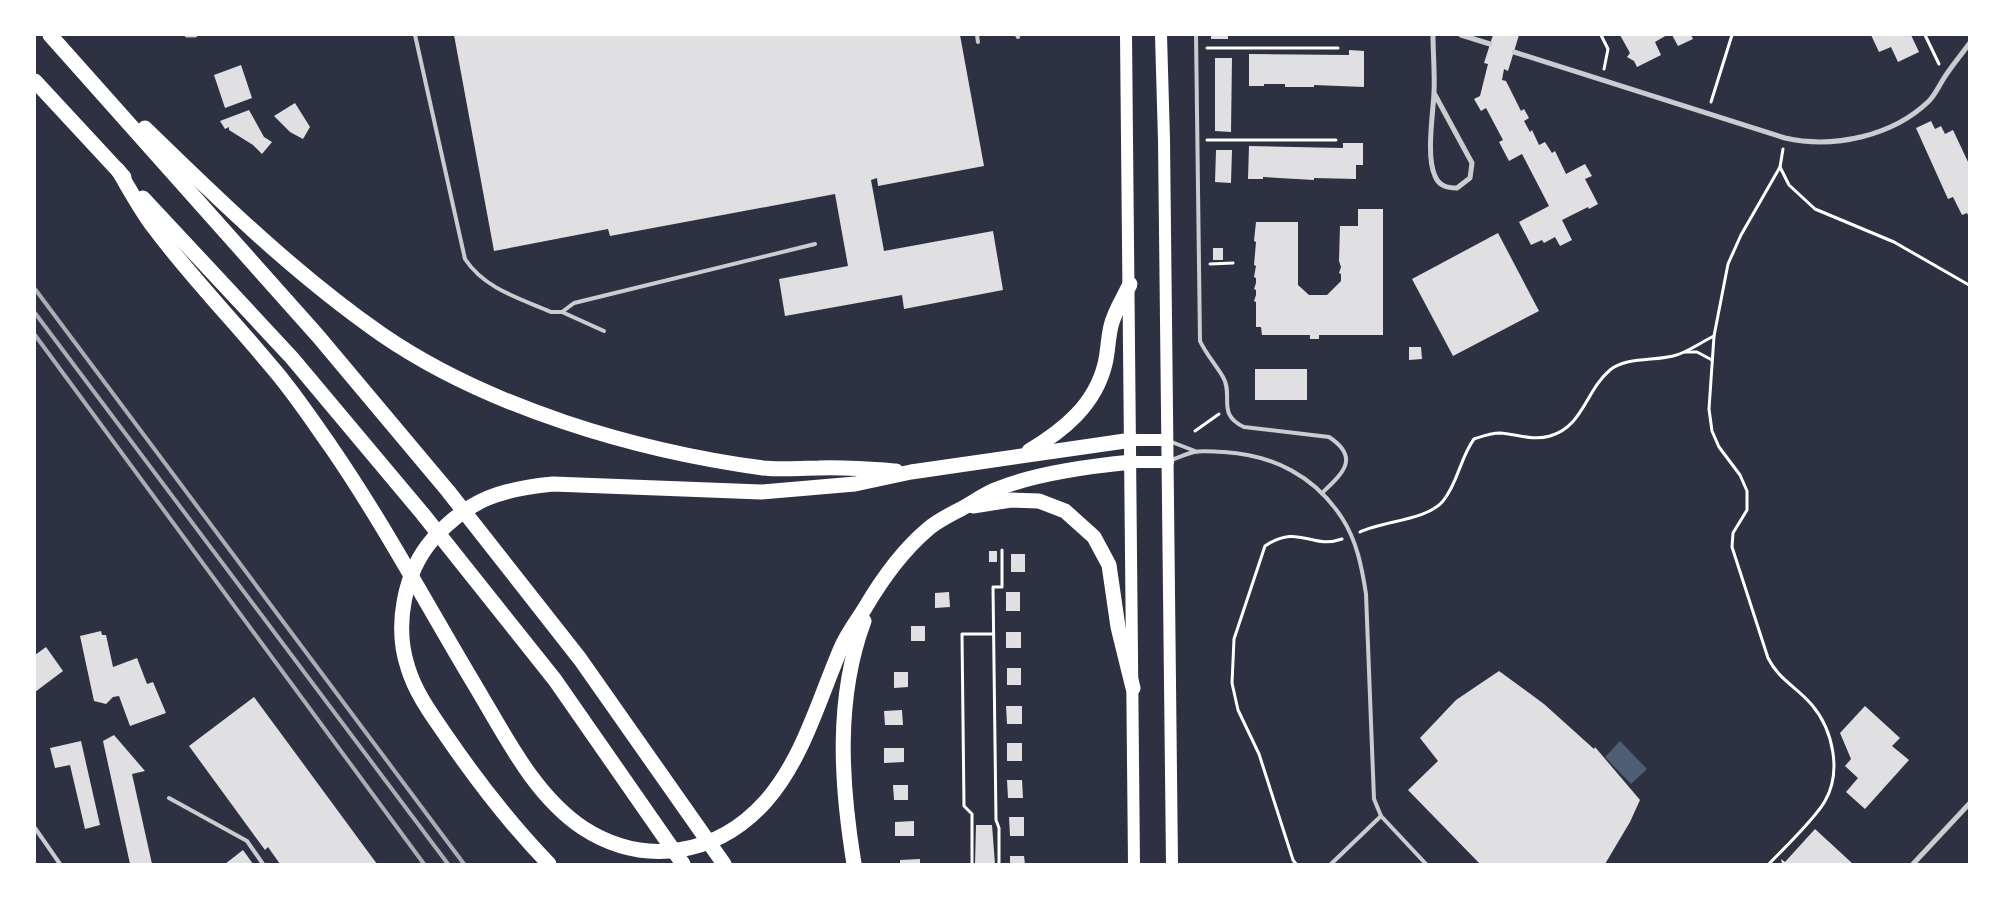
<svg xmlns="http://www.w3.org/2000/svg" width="2004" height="899" font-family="'Fira Sans',sans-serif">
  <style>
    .water { fill: #4f5d75 }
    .building { fill: #e0e0e3 }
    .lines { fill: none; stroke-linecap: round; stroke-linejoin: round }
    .path { stroke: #fff; stroke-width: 3 }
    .service { stroke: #caccd0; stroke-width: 4 }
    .minor { stroke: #caccd0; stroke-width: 5 }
    .primary { stroke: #fff; stroke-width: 12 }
    .motorway { stroke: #fff; stroke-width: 15 }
    .rail { stroke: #abadb3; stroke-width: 4 }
  </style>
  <rect width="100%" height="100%" fill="#2d3142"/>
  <!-- water -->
  <path class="water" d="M1620,741l27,28 -16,15 -26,-27z"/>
  <!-- building -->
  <g class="building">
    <path d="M454,35h506l24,131 -106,20 -1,-8 -6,2 13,71 109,-20 10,59 -99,19 -2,-14 -117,21 -6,-37 69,-13 -13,-72 -225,42 -2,-7 -114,22z"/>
    <rect x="1211" y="35" width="17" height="4"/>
    <path d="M1493,35h26l-11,36 -4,-2 -2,11 4,1 15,30 3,-2 5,9 -5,3 6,11 2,-2 7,15 6,-3 7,11 3,-2 11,23 19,-10 7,12 -7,3 13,25 -9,5 -1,-2 -26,13 10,20 -12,6 -5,-9 -11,6 -2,-3 -11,5 -12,-23 30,-16 -27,-52 -13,7 -10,-19 4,-2 -17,-32 -5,3 -7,-12 6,-3 8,-32 -4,-1z"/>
    <path d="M1620,35h47l-12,7 6,13 -24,12 -3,-6 -7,-4 3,-4z"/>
    <path d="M1672,35h19l2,4 -15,7z"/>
    <path d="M1871,35h40l8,17 -21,10 -7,-15 -12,5z"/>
    <path d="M1349,50l15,1v36l-50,-2v2h-29v-3h-21v2h-15v-32l100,1z"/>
    <path d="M1215,58h17l-1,74 -16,-1z"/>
    <path d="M241,65l11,33 -27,10 -11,-33z"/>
    <path d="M295,103l15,24 -7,12 -13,-7 -16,-16z"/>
    <path d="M249,110l15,27 8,5 -10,12 -9,-9 -24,-15v-3l-4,2 -5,-8z"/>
    <path d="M1931,121l4,8 6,-3 4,8 8,-4 16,34v53l-2,-4 -5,2 -9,-18 -5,2 -32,-71z"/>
    <path d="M1343,143h20v22h-7v14l-42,-1v2l-51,-3v2h-15l1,-33 94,2z"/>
    <path d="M1216,150h16l-1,33 -16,-1z"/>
    <path d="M1358,209h25v126h-64v4h-9v-4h-48l-1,-8h-5v-25l-2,-1 2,-6v-5l-2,-1 2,-6v-5l-2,-1 2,-11 -2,-1 2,-23 -2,-1 2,-19h42v63l11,10h18l14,-14v-7l-2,-1 2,-6 -2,-6 1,-35h18z"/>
    <path d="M1498,233l41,78 -86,45 -41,-77z"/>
    <rect x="1213" y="248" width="10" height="12"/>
    <path d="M1409,347h12l1,12 -13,1z"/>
    <rect x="1255" y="369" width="52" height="31"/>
    <rect x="989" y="551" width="8" height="11"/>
    <rect x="1011" y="554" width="14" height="18"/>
    <path d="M949,592l1,15 -15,1v-15z"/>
    <rect x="1006" y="592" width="14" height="19"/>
    <rect x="911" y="626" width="14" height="15"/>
    <path d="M101,631l1,4h4l7,32 24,-9 10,26 6,-2 13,31 -36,13 -11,-30 -6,1 -7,7 -12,-3 -14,-65z"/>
    <rect x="1006" y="632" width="15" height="16"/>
    <path d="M46,647l17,24 -28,21v-37z"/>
    <rect x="1007" y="668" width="14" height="17"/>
    <path d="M1499,671l45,33 50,45 1,-2 45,53 -10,22 -25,42h-125l-72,-74 30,-29 -18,-23 36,-38z"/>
    <path d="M894,672h14v15l-14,1z"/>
    <path d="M254,697l31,42 92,125h-97l-12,-17 -3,3 -76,-104z"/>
    <path d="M1006,706h16v18h-15z"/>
    <path d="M1865,706l35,32 -8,8 17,14 -44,49 -19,-17 12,-14 -13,-12 6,-7 -11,-26z"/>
    <path d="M902,710l1,15h-18l-1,-14z"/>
    <path d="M114,735l31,36 -13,3 20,90h-22l-27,-123z"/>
    <path d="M81,741l19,84 -15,4 -15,-64 -15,3 -5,-20z"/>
    <rect x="1007" y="743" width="15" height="18"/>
    <path d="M884,748h20v14l-20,1z"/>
    <path d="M1007,780h15l1,18h-15z"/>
    <path d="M893,785h15v15h-14z"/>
    <path d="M1009,817h15v19h-14z"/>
    <path d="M914,821v15h-19v-14z"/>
    <path d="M976,825h16l3,39h-20z"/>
    <path d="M1815,829l38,35h-71l-1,-5 4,3z"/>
    <path d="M243,850l10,14h-28z"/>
    <path d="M1010,856h14l1,8h-15z"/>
    <path d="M920,859v5h-20v-4z"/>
  </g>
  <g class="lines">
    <!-- path -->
    <g class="path">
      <path d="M1601,35l7,14 -4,20"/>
      <path d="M1925,35l14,29"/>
      <path d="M1207,48h131"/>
      <path d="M1711,102l21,-67"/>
      <path d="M1207,140h129"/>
      <path d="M1783,149l-3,18 9,18 26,24 79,33 75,43"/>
      <path d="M1210,264l23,-1"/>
      <path d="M1685,352h12l15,8"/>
      <path d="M1195,431l24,-17"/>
      <path d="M1360,532c22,-11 68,-12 83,-31 15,-18 17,-43 31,-62 9,-3 17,-6 26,-6 16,1 33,8 50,3 33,-9 36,-46 60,-66 16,-13 44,-9 63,-14 14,-3 28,-14 41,-20"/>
      <path d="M972,864v-50l-8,-8 -2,-172h31"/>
      <path d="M999,864v-36l-3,-8 -3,-233h9v-37"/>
      <path d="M1296,864l-3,-4 -34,-106 -21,-44 -6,-27 2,-44 31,-93c34,-23 46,4 77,-7"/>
      <path d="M1769,864c15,-16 46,-45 56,-63 17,-29 8,-71 -13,-96 -15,-18 -33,-25 -44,-47l-36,-111 1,-14 14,-23v-19l-7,-16 -21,-28 -7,-16 -3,-22 5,-73 14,-72 13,-29 39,-68"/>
    </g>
    <!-- service -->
    <g class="service">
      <path d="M415,35l50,224c20,30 54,39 86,53h11l42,19"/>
      <path d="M977,35l1,7"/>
      <path d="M1017,35l1,2"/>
      <path d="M1196,35l4,306c6,13 16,24 23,36 11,19 -7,37 21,50l85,10c32,21 13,37 -7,56"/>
      <path d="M562,312l12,-9 241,-59"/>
      <path d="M1169,441l26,10"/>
      <path d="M1169,461c8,-3 17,-7 25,-9 9,-2 21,0 30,0 49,3 91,24 118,66 15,23 20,50 24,76l8,205 7,17 45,48"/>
      <path d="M169,798l78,43 16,23"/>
      <path d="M35,828l25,36"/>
      <path d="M1331,864l50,-48"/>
    </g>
    <!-- minor -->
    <g class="minor">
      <path d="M187,35h8"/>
      <path d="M1433,35c0,19 2,39 1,58 -1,21 -8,64 1,83 4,10 12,12 22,12l13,-10 2,-15 -38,-70"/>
      <path d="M1461,35l29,9"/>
      <path d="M1514,52l271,86c49,11 108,-2 144,-37 6,-6 10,-15 15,-23 7,-11 17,-23 25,-34"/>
      <path d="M1913,864l56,-60"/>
    </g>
    <!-- primary -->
    <g class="primary">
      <path d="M1126,35l8,829"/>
      <path d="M1161,35l3,105 8,724"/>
      <path d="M1132,440h35"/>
      <path d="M1132,462h36"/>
    </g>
    <!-- motorway -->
    <g class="motorway">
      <path d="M50,35l268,301 130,155 132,168 144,205"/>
      <path d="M35,81l89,96"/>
      <path d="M145,128c75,73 150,146 236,206 106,73 255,117 382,134 18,2 38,0 56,0 26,-1 51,1 77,3"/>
      <path d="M118,170c12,20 23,41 37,59 36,48 78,91 116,137 22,25 41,54 60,81 53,77 97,160 145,240 30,50 58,108 107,141 62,40 135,27 183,-27 37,-42 53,-102 75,-153 6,-14 16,-27 24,-40 17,-29 37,-57 63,-79 9,-8 21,-14 33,-20 11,-6 22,-14 34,-19 37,-16 96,-24 137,-28"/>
      <path d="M143,198l149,160 130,155 133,167 128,184"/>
      <path d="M1029,451c35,-21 66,-46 76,-87 3,-12 3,-26 6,-38 3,-14 13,-29 19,-42"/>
      <path d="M973,506l38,-6 28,1 26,10 29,26 15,28 9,62 15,61"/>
      <path d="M549,864c-38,-39 -71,-82 -102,-127 -15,-22 -31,-43 -39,-69 -14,-42 -4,-96 25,-129 36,-40 68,-50 120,-55l208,8 94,-8 56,-12 221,-32"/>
      <path d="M854,864c-13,-80 -19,-165 10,-243"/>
    </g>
    <!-- rail -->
    <g class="rail">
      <path d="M35,289l429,575"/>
      <path d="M35,313l413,551"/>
      <path d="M35,335l389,529"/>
    </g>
  </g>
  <!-- border -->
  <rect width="2004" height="899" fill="none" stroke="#ffffff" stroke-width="72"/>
</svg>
